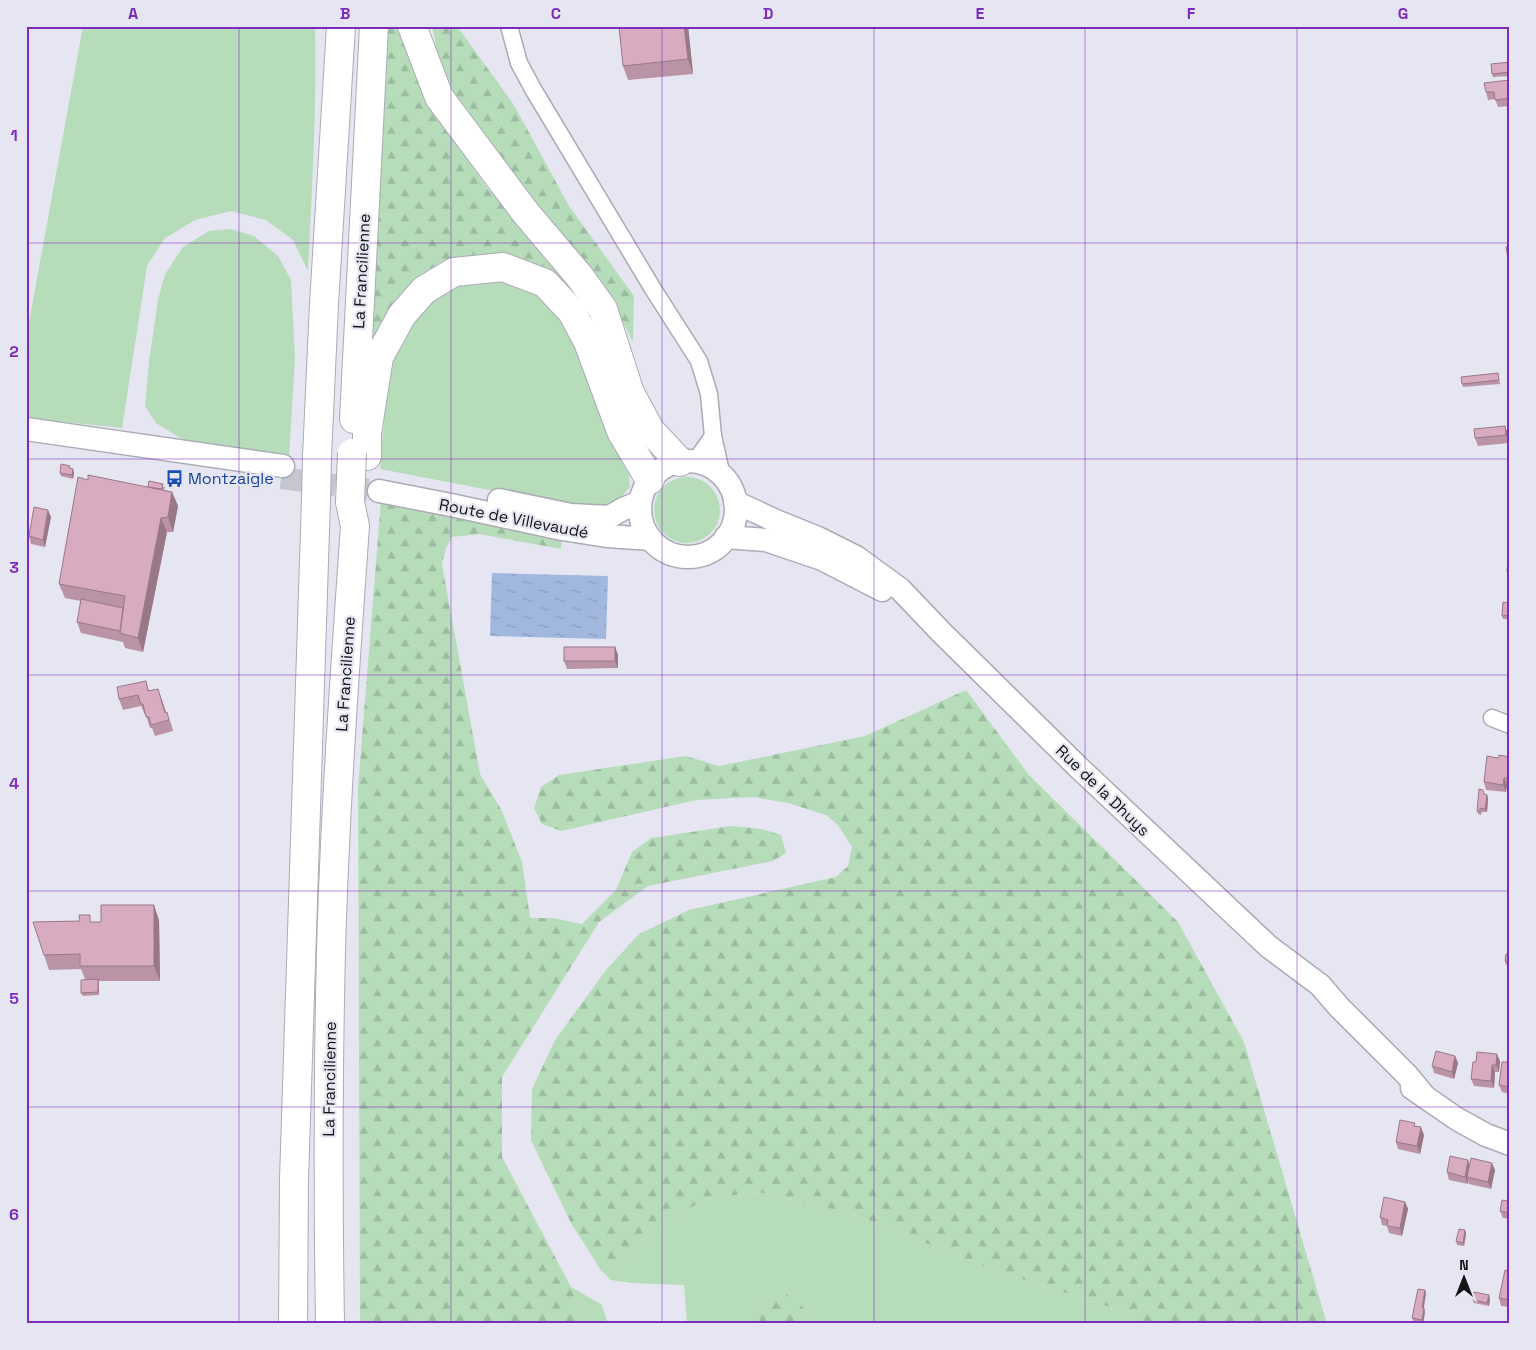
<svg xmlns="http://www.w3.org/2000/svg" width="1536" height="1350" font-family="'Space Grotesk',sans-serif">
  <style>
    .grass { fill: #b7dcba }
    .forest { fill: url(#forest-firs) }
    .water { fill: url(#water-ripples) }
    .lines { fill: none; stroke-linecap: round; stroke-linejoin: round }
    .secondary-tunnel { stroke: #c6c6d1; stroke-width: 22; stroke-dasharray: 22 11; stroke-linecap: butt }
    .street-casing { stroke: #ababb7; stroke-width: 19 }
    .secondary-casing { stroke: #ababb7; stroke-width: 25 }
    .highway-casing { stroke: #ababb7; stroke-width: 30 }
    .street { stroke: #fff; stroke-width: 16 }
    .secondary { stroke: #fff; stroke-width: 22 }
    .highway { stroke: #fff; stroke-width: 28 }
    .highway-bridge-casing { stroke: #ababb7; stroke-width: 30; stroke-linecap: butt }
    .highway-bridge { stroke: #fff; stroke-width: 28 }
    .wall { fill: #bb93a6 }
    .shaded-wall { fill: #987887 }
    .building { fill: #d9abc1; stroke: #987887 }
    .grid { fill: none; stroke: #7b2cbf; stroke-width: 1; stroke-opacity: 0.55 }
    .labels { text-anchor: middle; stroke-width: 4.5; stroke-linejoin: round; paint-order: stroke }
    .street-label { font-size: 16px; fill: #141418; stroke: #e6e6f2 }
    .transit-label { font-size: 16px; fill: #164399; stroke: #e6e6f2; text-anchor: start }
    .neatline { fill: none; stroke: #7b2cbf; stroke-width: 2 }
    .grid-label { font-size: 16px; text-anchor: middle; font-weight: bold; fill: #7b2cbf }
  </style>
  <defs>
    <pattern id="forest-firs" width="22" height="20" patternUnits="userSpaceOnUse" patternTransform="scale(1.25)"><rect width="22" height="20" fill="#b7dcba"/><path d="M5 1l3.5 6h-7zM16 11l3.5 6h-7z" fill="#9cbc9f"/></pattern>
    <pattern id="water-ripples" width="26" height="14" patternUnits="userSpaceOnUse" patternTransform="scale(1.25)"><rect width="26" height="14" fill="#a1b7de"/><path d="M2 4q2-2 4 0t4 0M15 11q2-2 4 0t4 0" fill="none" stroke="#8a9cbe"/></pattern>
  </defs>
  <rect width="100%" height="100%" fill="#e6e6f2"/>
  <!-- grass -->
  <g class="grass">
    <path d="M83,26h232c2,82 -3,163 -7,245l-15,-31 -27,-20 -35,-9 -36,9 -31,19 -17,27 -25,162 -96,-10v-79z"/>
    <path d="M231,229l23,7 24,20 13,24 4,78 -6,100 -88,-12 -19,-7 -26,-16 -11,-17 4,-45 9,-61 7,-26 18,-27 26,-16z"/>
    <path d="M478,278h35l35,17 20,26 25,69 8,31 28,54 1,12c-16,21 -22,18 -47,21l-203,-39 5,-61 6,-54 21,-40 33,-27z"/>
    <circle cx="687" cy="510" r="33"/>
    <path d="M758,1192l95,22 143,57 129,41 13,12h-331l-4,-17 -36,-6 -9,23h-71l-3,-39 -52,-2 -21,-3 -10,-10h13l36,-39 56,-32z"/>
    <path d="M571,1287l31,18 6,19h-24z"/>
  </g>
  <!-- forest -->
  <g class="forest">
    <path d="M385,26h18l34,90 51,73 45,49 52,69 -63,-46 -47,-6 -47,15 -33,31 -25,42z"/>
    <path d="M432,26h25l57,79 55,101 65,90 -1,46 -27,-52 -57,-65 -90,-121 -22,-52z"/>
    <path d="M381,500l181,38 -1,11 -82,-15 -27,3 -6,11 -4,16 38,210 22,37 20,51 8,56h23l29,6 34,-34 16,-38 19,-14 80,-12 31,3 19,6 5,18 -13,8 -125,25 -49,36 -97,155v80l69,130 13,37h-224l-2,-536z"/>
    <path d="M966,690l63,85 149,147 66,120 83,282h-189l-13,-12 -129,-41 -143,-57 -95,-22 -52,7 -56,32 -36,39h-13l-30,-47 -40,-83 1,-51 23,-49 51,-70 33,-36 50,-24 147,-33 12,-11 4,-19 -14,-22 -12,-10 -38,-12 -36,-6 -56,3 -135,31 -19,-7 -8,-16 7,-21 18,-12 127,-19 33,10 146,-30z"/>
    <path d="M784,1292l19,15 4,17h-49l9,-23z"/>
  </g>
  <!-- water -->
  <path class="water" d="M492,573l116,3 -2,63 -116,-3z"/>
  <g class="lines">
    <!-- secondary-tunnel -->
    <path class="secondary-tunnel" d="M281,478l98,13"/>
    <defs>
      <g id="street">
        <path d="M509,26l10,37 14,26 120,200 46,72 10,33 4,42 9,40"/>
        <path d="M695,462l18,-26"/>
        <path d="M1492,718l18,7"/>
      </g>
      <g id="secondary">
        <path d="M26,429l257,37"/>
        <circle cx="688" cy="509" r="48"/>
        <path d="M379,491l72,14 111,24 45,7 44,3"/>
        <path d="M499,500l72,15 38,2 14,-8 17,-7"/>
        <path d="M735,502l41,19 42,17 38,19 44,32 41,43 136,134 191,180 52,39 19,22 68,68 18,22"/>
        <path d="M726,537l40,3 56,19 60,31"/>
        <path d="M1412,1088l45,31 29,16 24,9"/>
      </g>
      <g id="highway">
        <path d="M412,26l27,71 86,115 55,65 23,32 27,84 20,37 30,32"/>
        <path d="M354,419l20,-393"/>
        <path d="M367,456v-23l12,-76 23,-42 22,-25 30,-18 49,-5 42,16 27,29 16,30 33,89 29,49"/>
        <path d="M317,457l7,-153 17,-278"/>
        <path d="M293,1324l1,-144 22,-681"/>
        <path d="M330,1324c-2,-125 -2,-249 1,-373 4,-142 14,-283 24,-425l-5,-24"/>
      </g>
    </defs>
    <!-- street casing -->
    <use href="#street" class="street-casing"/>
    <!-- secondary casing -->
    <use href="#secondary" class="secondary-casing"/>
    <!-- highway casing -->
    <use href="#highway" class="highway-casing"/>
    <!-- street -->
    <use href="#street" class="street"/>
    <!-- secondary -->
    <use href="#secondary" class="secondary"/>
    <!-- highway -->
    <use href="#highway" class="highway"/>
    <defs>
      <g id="highway-bridge">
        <path d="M316,499l1,-42"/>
        <path d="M350,502l2,-49"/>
      </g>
    </defs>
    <!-- highway-bridge casing -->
    <use href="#highway-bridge" class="highway-bridge-casing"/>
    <!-- highway-bridge -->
    <use href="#highway-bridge" class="highway-bridge"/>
  </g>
  <!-- wall -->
  <g class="wall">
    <path d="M619,26h69l5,48 -65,6 -5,-14z"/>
    <path d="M1510,62v14l-17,1 -1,-3z"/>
    <path d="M1510,80v26l-12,1 -3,-8 -7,1 -2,-8z"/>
    <path d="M1498,373l2,11 -37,3 -1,-3z"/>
    <path d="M1505,426l3,8 1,9 -31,3 -3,-8z"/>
    <path d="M71,469l3,4 -1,6 -12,-3 -1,-3z"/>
    <path d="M88,480l60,7h17l-1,3 8,2 6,14 -5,26h-6l-24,120 -18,-4 -2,-6 -42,-9 -4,-11 4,-21 -16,-3 -6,-14z"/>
    <path d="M51,517l-6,30 -14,-3 -2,-8z"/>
    <path d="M1510,560v16h-2l-1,-4z"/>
    <path d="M1510,604l-1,15h-6l-1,-3z"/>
    <path d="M615,647l3,8v13l-51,1 -3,-8z"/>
    <path d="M146,681l3,10 13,9 4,12 5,11 2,8 -18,5 -3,-8h-2l-4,-13h-1l-4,-9 -18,4 -4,-11z"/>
    <path d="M1510,757v28h-3l-1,7 -20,-2 -2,-8 14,-24z"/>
    <path d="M1485,794l2,1 1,4 -1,13h-5l-1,3 -3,-1 -1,-3z"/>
    <path d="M159,920l1,61h-62l1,14 -16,1 -2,-3 4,-14 -4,-10 -32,1 -5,-15 49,-33z"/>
    <path d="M1510,955v11l-4,-1 -1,-4z"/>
    <path d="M1455,1056l3,7 -4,16 -20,-6 -2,-7z"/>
    <path d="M1500,1061l-1,11h-4l-1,16 -20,-2 -3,-7 2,-17z"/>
    <path d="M1510,1062v32l-8,-2 -3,-7z"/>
    <path d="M1416,1126l8,9 -4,19 -22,-5 -2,-7z"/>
    <path d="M1469,1164l26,6 -4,19 -22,-5 -1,-3v3l-19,-4 -2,-8z"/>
    <path d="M1510,1187v32l-7,-1 -3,-7 7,-10z"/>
    <path d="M1405,1202l3,7 -6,27 -13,-3 -2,-7 -5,-1 -2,-8z"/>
    <path d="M1465,1230l1,4 -2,12 -7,-1 -1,-4z"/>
    <path d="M1510,1271v36l-9,-1 -2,-8z"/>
    <path d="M1426,1293l-2,15 1,4 -2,12 -9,-2 -2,-4z"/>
    <path d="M1490,1299l-1,7 -15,-3 -1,-3z"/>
  </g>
  <!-- shaded-wall -->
  <g class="shaded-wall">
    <path d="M684,26h4l5,48 -5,-15z"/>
    <path d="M1505,426l3,8 1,9 -3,-8z"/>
    <path d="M73,469l1,4 -1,6 -1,-4z"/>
    <path d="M172,492l6,14 -5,26 -5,-15z"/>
    <path d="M48,510l3,7 -6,30 -2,-7z"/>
    <path d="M161,518l6,14 -24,120 -5,-14z"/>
    <path d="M1509,603l1,10 -1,6 -1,-4z"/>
    <path d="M615,647l3,8v13l-3,-7z"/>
    <path d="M158,689l4,11 7,24 -4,-11z"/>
    <path d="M1504,778l3,7 -1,7 -3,-7z"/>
    <path d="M1487,795l1,4 -1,13 -2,-3z"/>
    <path d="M154,905l5,15 1,61 -6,-15z"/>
    <path d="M98,979l1,4v12l-1,-3z"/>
    <path d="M1497,1054l3,7 -1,11 -3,-7z"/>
    <path d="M1455,1056l3,7 -4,16 -2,-7z"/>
    <path d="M1492,1065l3,7 -1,16 -3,-7z"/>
    <path d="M1421,1127l3,8 -4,19 -3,-8z"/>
    <path d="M1468,1160l3,8 -4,9 1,4v3l-3,-7z"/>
    <path d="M1492,1163l3,7 -4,19 -3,-7z"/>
    <path d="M1405,1202l3,7 -6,27 -2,-8z"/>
    <path d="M1465,1230l1,4 -2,12 -1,-3z"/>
    <path d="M1425,1290l1,3 -3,18 -1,-3z"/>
    <path d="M1489,1295l1,4 -1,7 -2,-3z"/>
    <path d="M1424,1308l1,4 -2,12 -1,-4z"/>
  </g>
  <!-- building -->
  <g class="building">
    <path d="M619,26h65l4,33 -65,7z"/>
    <path d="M1510,62v10l-18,2 -1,-10z"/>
    <path d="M1510,80v18l-15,2 -1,-8h-8l-2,-9z"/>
    <path d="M1510,246v12h-2l-2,-11z"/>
    <path d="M1498,373l1,7 -37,4 -1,-7z"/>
    <path d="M1505,426l1,9 -31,3 -1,-9z"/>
    <path d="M61,464l9,2 -1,2 4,1 -1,6 -12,-2z"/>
    <path d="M88,475l84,17 -4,25 -7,1 -23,120 -18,-5 5,-37 -66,-12 19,-107 10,3z"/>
    <path d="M149,481l14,3 -1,5 -14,-2z"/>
    <path d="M34,507l14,3 -5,30 -14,-4z"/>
    <path d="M1508,559l2,1v12h-3z"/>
    <path d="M81,599l42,9 -3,23 -43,-9z"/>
    <path d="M1503,602l6,1 -1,12 -6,1z"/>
    <rect x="564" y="647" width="51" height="14"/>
    <path d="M146,681l2,10 10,-2 7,24 2,-1 2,8 -18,5 -2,-8h-3l-3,-13h-2l-3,-9 -19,4 -2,-12z"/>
    <path d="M1499,755l11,2v21h-6l-1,7 -19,-3 3,-26 11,2z"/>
    <path d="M1479,789l4,1 1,4 3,1 -2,14 -5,-1v3h-3z"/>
    <path d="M101,905h53v61h-74v-12l-36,1 -11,-33 47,-1 -1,-6h11v7h11z"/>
    <path d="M1506,954l4,1v7l-5,-1z"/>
    <path d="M98,979v13l-17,1v-13z"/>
    <path d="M1436,1051l19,5 -3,16 -20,-6z"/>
    <path d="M1477,1052l20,2 -1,11h-4l-1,16 -20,-2 2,-17h3z"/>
    <path d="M1502,1062h8v25l-11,-2z"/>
    <path d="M1400,1120l15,3 -1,3 7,1 -4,19 -21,-4z"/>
    <path d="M1450,1156l18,4 -3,17 -18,-5z"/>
    <path d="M1471,1158l21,5 -4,19 -21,-5z"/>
    <path d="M1510,1187v26l-10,-2 2,-11 5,1z"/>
    <path d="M1384,1197l21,5 -5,26 -13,-2 1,-6 -8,-3z"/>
    <path d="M1459,1229l6,1 -2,13 -7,-2z"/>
    <path d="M1505,1270l5,1v29l-11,-2z"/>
    <path d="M1418,1289l7,1 -3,18h2l-2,12 -10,-2z"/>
    <path d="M1474,1292l15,3 -2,8 -14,-3z"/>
  </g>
  <!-- grid -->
  <path class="grid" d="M239,26v1298M451,26v1298M662,26v1298M874,26v1298M1085,26v1298M1297,26v1298M26,243h1484M26,459h1484M26,675h1484M26,891h1484M26,1107h1484"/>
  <!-- icons -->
  <defs>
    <symbol id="bus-bare" viewBox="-9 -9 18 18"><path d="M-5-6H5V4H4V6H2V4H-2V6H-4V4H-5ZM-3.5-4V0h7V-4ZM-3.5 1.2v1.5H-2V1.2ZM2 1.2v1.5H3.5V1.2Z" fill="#1a4fb4" stroke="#e6e6f2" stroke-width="2.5" paint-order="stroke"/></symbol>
  </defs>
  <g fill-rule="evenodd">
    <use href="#bus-bare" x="162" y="466" width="25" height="25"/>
  </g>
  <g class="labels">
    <!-- street labels -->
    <g class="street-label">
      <text transform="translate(361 271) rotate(-87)" y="6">La Francilienne</text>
      <text transform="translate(514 518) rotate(11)" y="6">Route de Villevaudé</text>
      <text transform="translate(345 674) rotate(-86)" y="6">La Francilienne</text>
      <text transform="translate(1103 790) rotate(44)" y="6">Rue de la Dhuys</text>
      <text transform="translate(329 1079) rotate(-89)" y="6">La Francilienne</text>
    </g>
    <!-- transit labels -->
    <g class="transit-label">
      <text x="188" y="484">Montzaigle</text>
    </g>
  </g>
  <!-- border -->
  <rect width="1536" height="1350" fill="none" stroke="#e6e6f2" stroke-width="55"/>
  <!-- north arrow -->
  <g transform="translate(1464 1278)" stroke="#e6e6f2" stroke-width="4" paint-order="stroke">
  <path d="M0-4L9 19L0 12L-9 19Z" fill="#141418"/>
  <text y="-8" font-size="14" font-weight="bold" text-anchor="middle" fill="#141418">N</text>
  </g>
  <rect x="28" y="28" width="1480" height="1294" class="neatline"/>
  <g class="grid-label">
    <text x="133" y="19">A</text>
    <text x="345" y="19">B</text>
    <text x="556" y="19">C</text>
    <text x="768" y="19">D</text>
    <text x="980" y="19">E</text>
    <text x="1191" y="19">F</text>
    <text x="1403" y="19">G</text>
    <text x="14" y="141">1</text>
    <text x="14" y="357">2</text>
    <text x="14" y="573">3</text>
    <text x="14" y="789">4</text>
    <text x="14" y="1004">5</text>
    <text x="14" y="1220">6</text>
  </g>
</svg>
